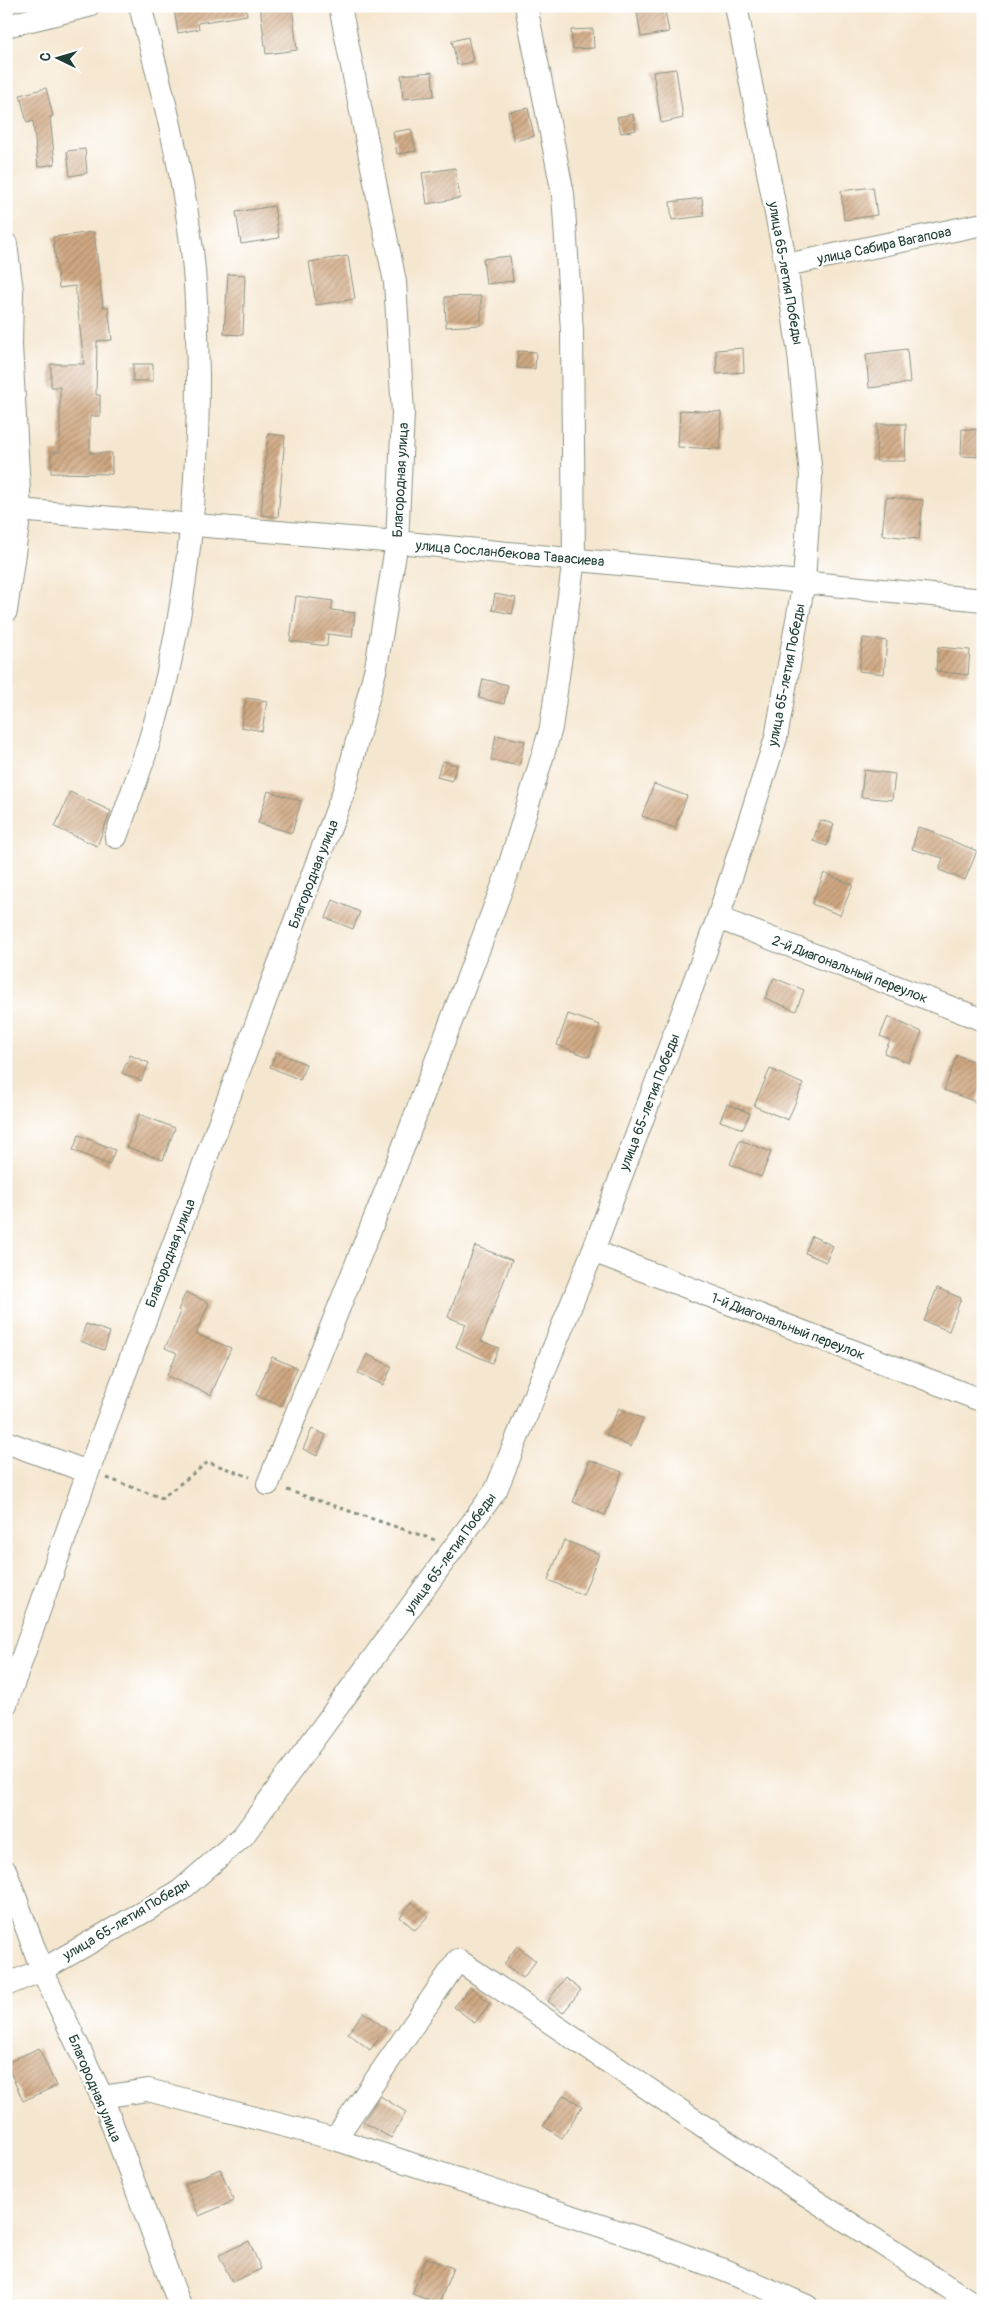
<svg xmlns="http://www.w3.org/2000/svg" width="989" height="2312" font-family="Pangolin,sans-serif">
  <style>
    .building { fill: url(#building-hatch) }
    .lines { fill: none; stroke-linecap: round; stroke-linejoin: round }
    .minor-casing { stroke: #8a9282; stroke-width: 24 }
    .path { stroke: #8a9282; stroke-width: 3; stroke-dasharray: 4 4; stroke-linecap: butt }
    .minor { stroke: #fff; stroke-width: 22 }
    .labels { text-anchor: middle; stroke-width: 4.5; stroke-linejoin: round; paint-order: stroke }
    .street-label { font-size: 14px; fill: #1f3d34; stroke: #fff }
  </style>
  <defs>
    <pattern id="building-hatch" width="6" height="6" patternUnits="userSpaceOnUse" patternTransform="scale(1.25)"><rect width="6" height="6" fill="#d0a882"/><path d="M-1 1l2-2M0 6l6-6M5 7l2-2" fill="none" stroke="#a88a6b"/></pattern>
  </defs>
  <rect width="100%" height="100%" fill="#fff"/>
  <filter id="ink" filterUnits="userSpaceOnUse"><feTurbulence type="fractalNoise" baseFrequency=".02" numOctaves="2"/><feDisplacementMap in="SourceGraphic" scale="10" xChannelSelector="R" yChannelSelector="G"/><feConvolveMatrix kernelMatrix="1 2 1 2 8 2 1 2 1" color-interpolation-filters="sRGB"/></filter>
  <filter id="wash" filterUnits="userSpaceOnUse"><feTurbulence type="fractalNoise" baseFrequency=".0096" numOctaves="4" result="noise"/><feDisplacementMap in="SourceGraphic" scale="20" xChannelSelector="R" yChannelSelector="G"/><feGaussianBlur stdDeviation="1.12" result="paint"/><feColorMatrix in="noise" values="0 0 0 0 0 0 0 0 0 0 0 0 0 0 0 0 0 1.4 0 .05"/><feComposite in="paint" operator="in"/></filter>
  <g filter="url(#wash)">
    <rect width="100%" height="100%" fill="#f5e6cf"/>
    <g id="blocks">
      <!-- building -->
      <g class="building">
        <path d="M189,6h57l1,9 -49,8 1,6 -21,4 -4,-24z"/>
        <path d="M260,6h32l5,44 -31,4z"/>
        <path d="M636,6h28l5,26 -28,5z"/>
        <path d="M593,29l1,19 -21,1 -2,-19z"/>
        <path d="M468,37l5,25 -16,3 -5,-24z"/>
        <path d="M676,69l7,49 -22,5 -8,-51z"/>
        <path d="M432,72l2,24 -31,3 -2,-24z"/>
        <path d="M46,88l7,28 -3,1 5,47 -17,3 -5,-46 -6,2 -7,-28z"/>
        <path d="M528,108l6,28 -20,5 -6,-29z"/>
        <path d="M633,114l3,16 -15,3 -4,-16z"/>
        <path d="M411,129l5,22 -19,3 -4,-22z"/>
        <path d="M85,149l2,24 -17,3 -3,-25z"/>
        <path d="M455,168l5,30 -33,6 -5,-31z"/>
        <path d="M873,187l4,28 -33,5 -3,-29z"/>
        <path d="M702,198l2,18 -32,4 -2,-18z"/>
        <path d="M274,206l5,32 -38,6 -5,-32z"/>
        <path d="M94,232l9,75h5l4,33 -15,1 -1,54h4v21h-10v37h22v21l-61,-1v-21h9v-65h-9v-23h33l-9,-78 -16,2 -6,-51z"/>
        <path d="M348,256l7,43 -39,6 -7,-43z"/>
        <path d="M510,256l3,25 -27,3 -3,-25z"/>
        <path d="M228,274l17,1 -2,60 -19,-1z"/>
        <path d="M481,296v29l-35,2 -1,-30z"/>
        <path d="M743,348l1,24 -27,2 -1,-24z"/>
        <path d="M907,349l3,34 -41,5 -3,-34z"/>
        <path d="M518,351l18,1 -1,17 -18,-1z"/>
        <rect x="133" y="364" width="20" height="17"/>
        <path d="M680,410l41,2 -1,37 -42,-2z"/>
        <path d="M877,424h29l-1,37h-29z"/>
        <path d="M962,429l21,1v27l-22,-1z"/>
        <path d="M268,434l17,2 -7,81 -17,-2z"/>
        <path d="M886,497l37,3 -4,39 -37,-4z"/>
        <path d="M495,594l21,4 -4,16 -20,-4z"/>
        <path d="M296,596l37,5 -2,9 24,3 -3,24 -24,-3 -1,12 -37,-5z"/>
        <path d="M863,638l24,3 -3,33 -25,-3z"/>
        <path d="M938,647l32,3 -2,25 -32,-4z"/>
        <path d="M483,679l25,6 -4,19 -25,-6z"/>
        <path d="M246,698l21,3 -5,30 -21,-4z"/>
        <path d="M496,735l29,6 -6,25 -28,-6z"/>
        <path d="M442,761l15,4 -5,16 -15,-4z"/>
        <path d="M864,770l31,4 -3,26 -31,-3z"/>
        <path d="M654,784l33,12 -12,32 -33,-12z"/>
        <path d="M268,791l33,10 -9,32 -34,-10z"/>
        <path d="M70,792l41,19 -14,35 -42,-19z"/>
        <path d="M820,820l14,4 -7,22 -14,-5z"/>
        <path d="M918,827l17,5v2l42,17 -12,29 -26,-10 4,-12 -31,-9z"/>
        <path d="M824,873l29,12 -13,30 -28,-11z"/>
        <path d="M333,900l27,12 -7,17 -27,-11z"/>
        <path d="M774,978l30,12 -8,21 -31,-13z"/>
        <path d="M568,1014l32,11 -11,32 -32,-12z"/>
        <path d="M888,1017l34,15 -13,31 -25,-10 6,-13 -10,-4z"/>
        <path d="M276,1052l30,12 -6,16 -30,-13z"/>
        <path d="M130,1055l19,8 -8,18 -19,-8z"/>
        <path d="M957,1055l26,10v19l-7,18 -32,-12z"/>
        <path d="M770,1069l33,15 -15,36 -34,-14z"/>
        <path d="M727,1104l23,9 -7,16 -23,-8z"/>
        <path d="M139,1114l36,14 -12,32 -36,-13z"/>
        <path d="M79,1135l36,15 -6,15 -36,-15z"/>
        <path d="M740,1140l31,12 -10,25 -31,-13z"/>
        <path d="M812,1236l21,10 -7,16 -21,-9z"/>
        <path d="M475,1246l37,14 -31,81 18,7 -7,15 -36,-16 10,-23 -18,-7z"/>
        <path d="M937,1288l24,10 -12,33 -25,-10z"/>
        <path d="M186,1292l23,11 -13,31 35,14 -20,47 -44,-19 10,-23 -12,-5 16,-36 -3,-2z"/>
        <path d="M86,1324l24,8 -6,18 -24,-9z"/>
        <path d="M367,1354l25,13 -9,18 -25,-12z"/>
        <path d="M272,1357l25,11 -16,38 -25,-11z"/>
        <path d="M619,1408l24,11 -12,28 -25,-12z"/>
        <path d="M312,1429l14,6 -9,21 -14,-7z"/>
        <path d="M590,1460l32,12 -17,43 -32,-13z"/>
        <path d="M564,1540l35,14 -16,41 -35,-15z"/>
        <path d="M412,1902l16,14 -13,14 -15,-13z"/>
        <path d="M517,1946l19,15 -13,17 -19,-14z"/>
        <path d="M565,1978l16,12 -18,23 -15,-12z"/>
        <path d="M470,1987l20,16 -15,20 -21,-16z"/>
        <path d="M364,2012l22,17 -16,21 -22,-17z"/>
        <path d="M39,2048l17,38 -33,15 -17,-38z"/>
        <path d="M564,2095l18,11 -20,32 -19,-12z"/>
        <path d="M380,2096l26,16 -15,26 -28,-16z"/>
        <path d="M220,2169l14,32 -35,15 -14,-32z"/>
        <path d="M249,2241l12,28 -29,13 -13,-27z"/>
        <path d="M426,2258l27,10 -14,36 -27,-10z"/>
      </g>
    </g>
  </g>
  <g filter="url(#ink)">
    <use href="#blocks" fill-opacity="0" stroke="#8a9282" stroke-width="1"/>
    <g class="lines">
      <defs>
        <g id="minor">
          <path d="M6,26l82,-20"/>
          <path d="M6,244l6,47 -1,54 9,165 -14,101"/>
          <path d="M786,265l197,-41"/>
          <path d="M6,509l391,33 586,58"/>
          <path d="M116,837c21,-58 43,-118 55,-179 20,-92 27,-185 27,-279 -1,-48 -1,-96 -8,-144 -10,-78 -30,-153 -50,-229"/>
          <path d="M718,918l265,102"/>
          <path d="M593,1251l390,150"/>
          <path d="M6,1442l82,30"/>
          <path d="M268,1484l135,-336 103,-271 45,-149 23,-169 -2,-228 -9,-137 -37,-188"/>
          <path d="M6,1704l82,-232 257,-684 31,-121 21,-125 6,-129 -8,-131 -55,-276"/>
          <path d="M6,1872l36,98 60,127 78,209"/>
          <path d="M6,1985l36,-15 138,-79 63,-55 253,-346 97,-239 125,-333 58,-180 28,-157 7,-105 -12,-122 -13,-89 -50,-259"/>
          <path d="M102,2097l46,-7 187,49 306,100 85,32 81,35"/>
          <path d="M335,2139l123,-179 310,210 209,136"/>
        </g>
      </defs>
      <!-- minor casing -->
      <use href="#minor" class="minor-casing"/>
      <!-- path -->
      <g class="path">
        <path d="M107,1478l55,20 46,-36 42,15"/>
        <path d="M287,1490l148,50"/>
      </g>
      <!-- minor -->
      <use href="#minor" class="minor"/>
    </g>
  </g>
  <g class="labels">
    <!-- street labels -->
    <g class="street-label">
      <text transform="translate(884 245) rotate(-12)" y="5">улица Сабира Вагапова</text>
      <text transform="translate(786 273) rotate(80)" y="5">улица 65-летия Победы</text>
      <text transform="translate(400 480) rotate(-87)" y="5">Благородная улица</text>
      <text transform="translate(510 553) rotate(5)" y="5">улица Сосланбекова Тавасиева</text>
      <text transform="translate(786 675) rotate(-79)" y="5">улица 65-летия Победы</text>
      <text transform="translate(313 874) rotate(-69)" y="5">Благородная улица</text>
      <text transform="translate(850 969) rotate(21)" y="5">2-й Диагональный переулок</text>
      <text transform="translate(649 1102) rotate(-69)" y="5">улица 65-летия Победы</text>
      <text transform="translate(170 1253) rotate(-69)" y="5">Благородная улица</text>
      <text transform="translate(788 1326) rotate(21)" y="5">1-й Диагональный переулок</text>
      <text transform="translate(450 1553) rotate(-54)" y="5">улица 65-летия Победы</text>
      <text transform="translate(126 1919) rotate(-31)" y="5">улица 65-летия Победы</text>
      <text transform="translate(95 2088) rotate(67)" y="5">Благородная улица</text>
    </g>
  </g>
  <!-- margin -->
  <rect width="989" height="2312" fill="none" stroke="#fff" stroke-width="25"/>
  <!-- north arrow -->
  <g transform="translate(58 58) rotate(275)" stroke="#ffffff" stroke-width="4" paint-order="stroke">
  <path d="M0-4L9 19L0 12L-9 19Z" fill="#1f3d34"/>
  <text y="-8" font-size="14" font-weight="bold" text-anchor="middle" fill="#1f3d34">С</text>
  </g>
</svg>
